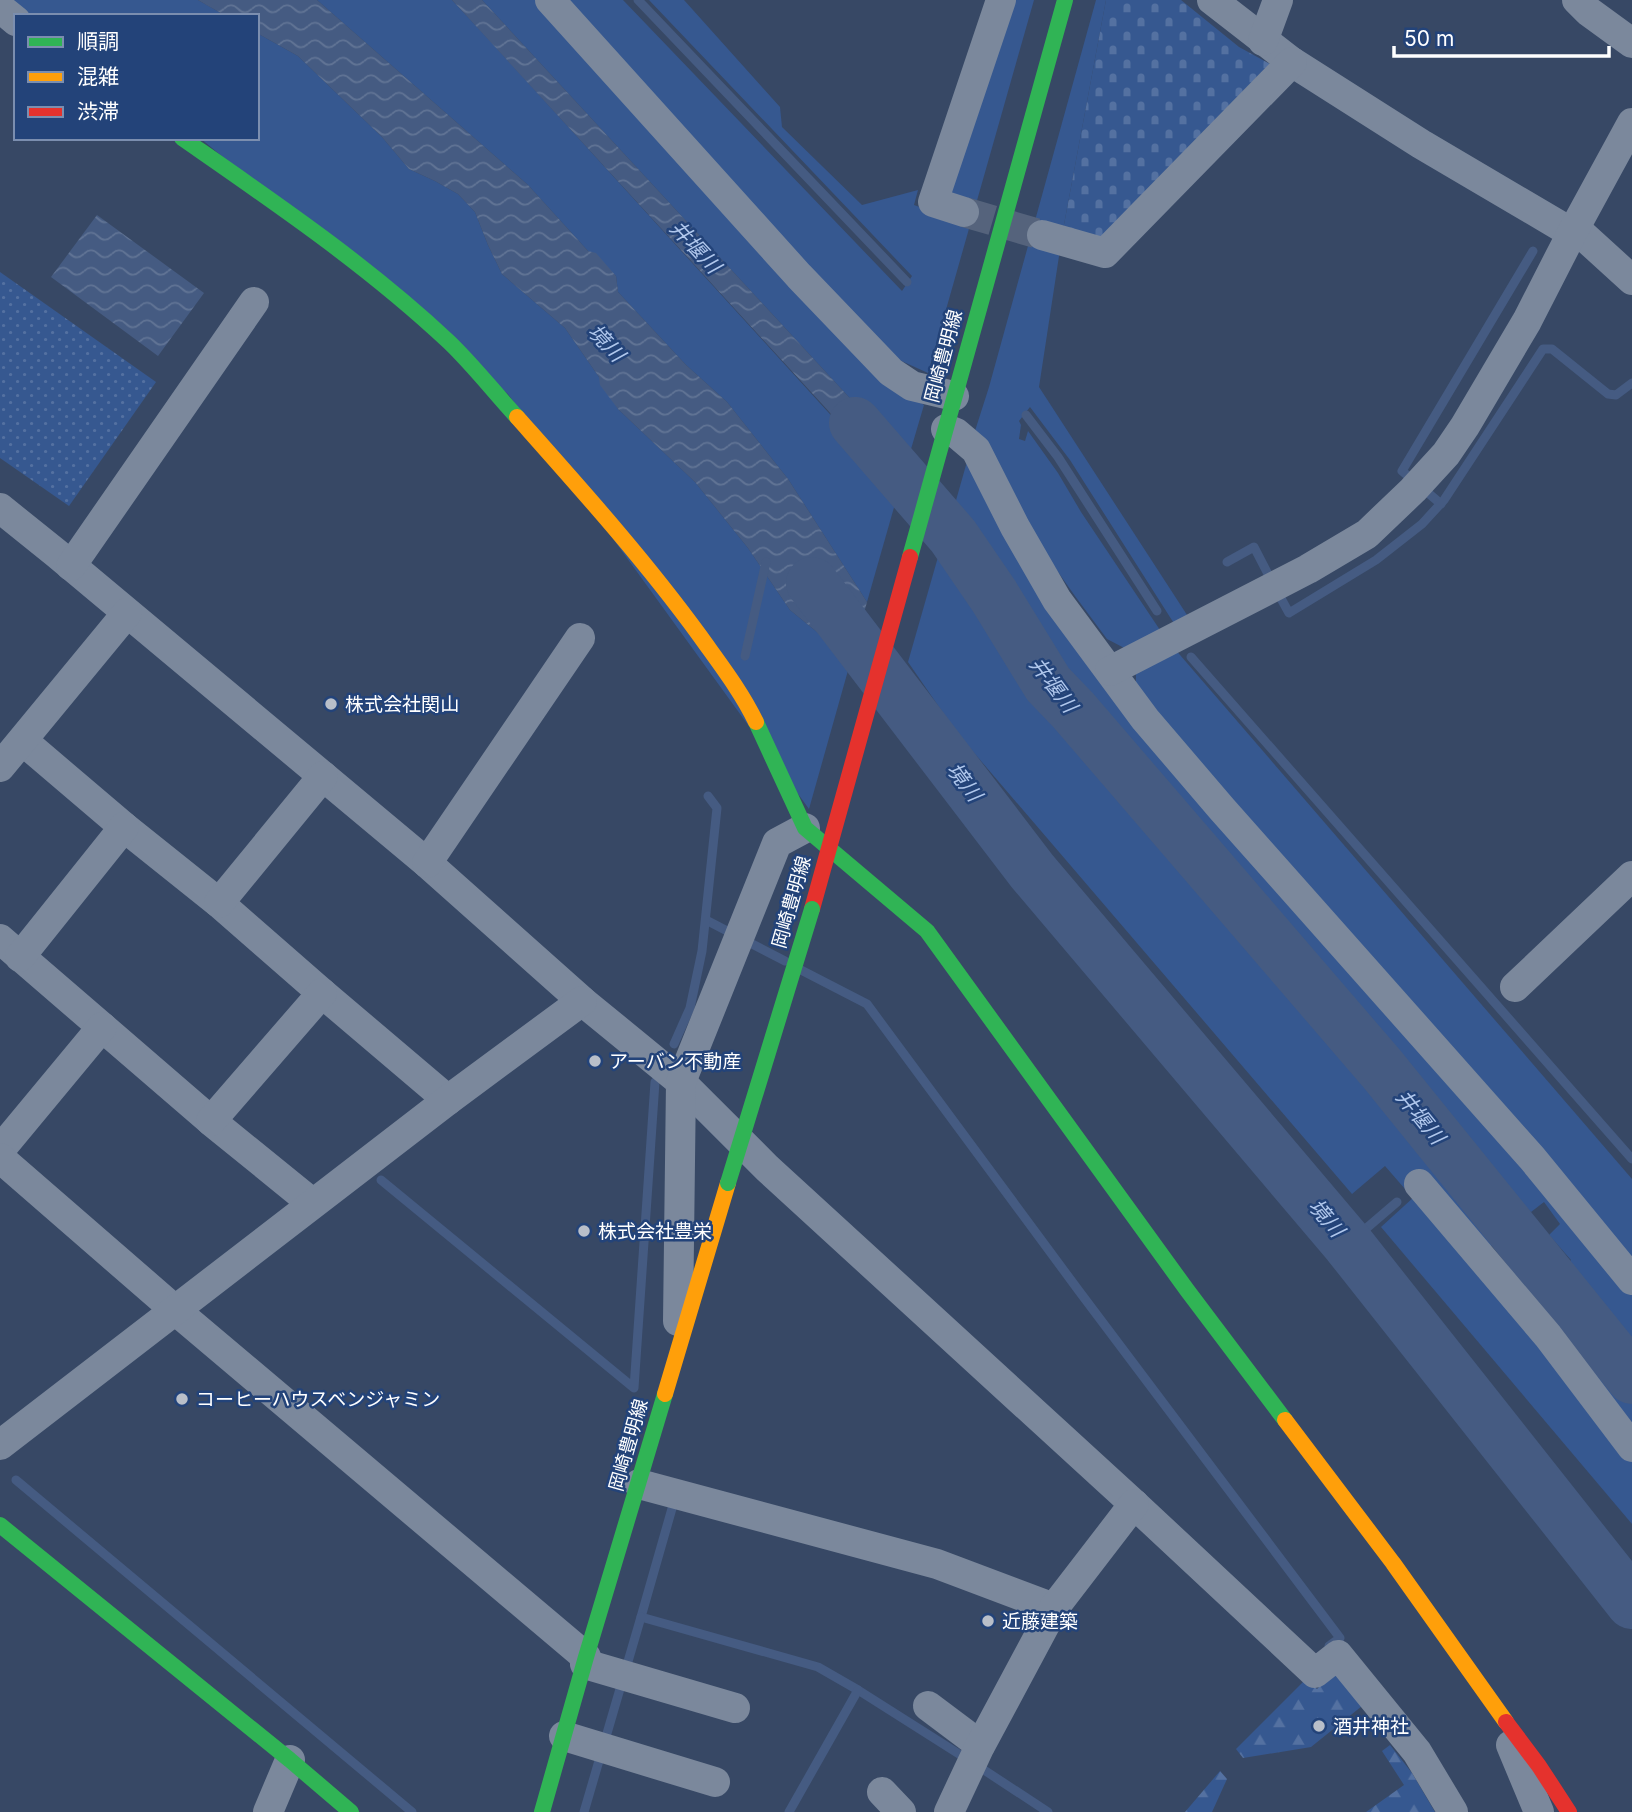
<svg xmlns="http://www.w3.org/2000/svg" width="1632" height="1812" font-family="Inter,'Noto Sans JP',sans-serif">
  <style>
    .grass { fill: #365890 }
    .forest { fill: url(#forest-firs) }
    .cemetery { fill: url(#cemetery-stones) }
    .park { fill: url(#park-dots) }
    .water { fill: url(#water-waves) }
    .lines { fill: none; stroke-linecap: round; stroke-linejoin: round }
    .stream { stroke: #455b82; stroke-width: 9 }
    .river { stroke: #455b82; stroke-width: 52 }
    .street-tunnel { stroke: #55637c; stroke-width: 30; stroke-dasharray: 30 15; stroke-linecap: butt }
    .street { stroke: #7b889c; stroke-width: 30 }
    .fast { stroke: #30b455; stroke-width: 16 }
    .slow { stroke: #ff9f0a; stroke-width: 16 }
    .jam { stroke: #e5322d; stroke-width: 16 }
    .fast-bridge { stroke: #30b455; stroke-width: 16 }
    .poi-dot { fill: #b9bfc9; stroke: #234379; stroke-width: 2.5 }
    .labels { text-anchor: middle; stroke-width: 5; stroke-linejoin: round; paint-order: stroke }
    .street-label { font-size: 19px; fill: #fff; stroke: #234379 }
    .poi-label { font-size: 19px; fill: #fff; stroke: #234379; text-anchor: start }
    .water-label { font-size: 21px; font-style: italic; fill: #b0c7ec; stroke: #234379 }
  </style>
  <defs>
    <pattern id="forest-firs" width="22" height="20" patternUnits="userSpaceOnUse" patternTransform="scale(1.75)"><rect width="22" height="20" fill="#365890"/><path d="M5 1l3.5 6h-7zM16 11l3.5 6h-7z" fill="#5471a1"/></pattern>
    <pattern id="cemetery-stones" width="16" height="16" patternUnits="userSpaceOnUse" patternTransform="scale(1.75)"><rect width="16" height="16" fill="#365890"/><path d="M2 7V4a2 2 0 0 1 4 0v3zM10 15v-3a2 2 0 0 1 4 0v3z" fill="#5471a1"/></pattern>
    <pattern id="park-dots" width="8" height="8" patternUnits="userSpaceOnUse" patternTransform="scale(1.75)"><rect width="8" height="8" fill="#365890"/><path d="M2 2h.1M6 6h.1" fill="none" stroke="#5471a1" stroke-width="1.8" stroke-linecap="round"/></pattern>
    <pattern id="water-waves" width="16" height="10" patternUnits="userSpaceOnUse" patternTransform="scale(1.75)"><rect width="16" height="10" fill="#455b82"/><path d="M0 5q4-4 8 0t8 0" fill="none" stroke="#617495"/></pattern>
  </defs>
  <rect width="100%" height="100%" fill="#374865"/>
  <!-- grass -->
  <g class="grass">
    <path d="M4,0h194l28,16h-202z"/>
    <path d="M317,0h135l38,41 409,449 -32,112 -79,-123 -61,-77 -41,-37 -68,-73 -2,-16 -28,-25 -60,-66z"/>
    <path d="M482,0h54l341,372 47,33 -18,61 -48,-59z"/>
    <path d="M559,0h64l279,291 10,-15 -263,-276h35l96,107 2,20 80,78 56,-15 -4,15 47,17 -16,-24 68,-198h21l-106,373 -42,-19z"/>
    <path d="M1096,0h10l-43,230 -24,157 150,231 -14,7 -105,-165 -40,-53 -11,14 2,4 -2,14 6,2 3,-10 30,42 23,39 81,121 -32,18 -23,-12 -32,-43 -34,-48 -67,-114 15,-47z"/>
    <path d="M257,33l41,23 84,81 27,32 26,12 23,13 17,18 13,33 14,29 63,54 34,49 19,32 77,73 53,66 42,62 38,31 21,26 -40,142 -301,-415 -308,-256h57z"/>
    <path d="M970,451l27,64 635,780v58l-67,-86 6,-7 -22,-25 11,-11 -16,-22 -13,10 -22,-22 -10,6 -108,-132 -113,-126 -197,-227 -71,-108 -29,-49 -30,-36z"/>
    <path d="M942,543c39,52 71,108 108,162l435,503 -4,7 11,30 -7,6 -63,-75 -17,13 -20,-23 -33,28 -395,-461 -49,-71z"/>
    <path d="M1174,648l458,531v96l-496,-586v-22z"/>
    <path d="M1415,1196l217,264v64l-251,-297z"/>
    <path d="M1509,1265l33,20 6,-5 84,110v42l-130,-161z"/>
  </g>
  <!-- forest -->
  <g class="forest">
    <path d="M1333,1673l15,12 14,21 -51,41 -68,11 -7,-9 70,-70 11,10z"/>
    <path d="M1390,1745l22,28 23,39h-69l38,-27 -22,-34z"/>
    <path d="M1220,1771l7,8 -15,33h-27z"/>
  </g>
  <!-- cemetery -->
  <path class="cemetery" d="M1106,0h75l58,47 31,17 -173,177 -34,-11z"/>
  <!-- park -->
  <path class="park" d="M0,272l156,110 -87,124 -69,-48z"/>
  <!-- water -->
  <g class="water">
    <path d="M198,0h119l211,185 60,66 8,2 20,23 2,16 68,73 41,37 61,77 79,123 -18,65 -21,-26 -38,-31 -42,-62 -53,-66 -77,-73 -18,-24 -1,-8 -34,-49 -63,-54 -14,-29 -13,-33 -17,-18 -23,-13 -26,-12 -27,-32 -84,-81 -41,-23v-17h-31z"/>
    <path d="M452,0h30l376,407 48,59 -7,24 -44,-50z"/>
    <path d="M97,215l107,78 -46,63 -107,-79z"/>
  </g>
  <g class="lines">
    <!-- stream -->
    <g class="stream">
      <path d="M638,0l269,282"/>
      <path d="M1026,415l32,42 99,154"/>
      <path d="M1413,480l-11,-9 131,-220"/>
      <path d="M1427,492l14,12"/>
      <path d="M1227,562l27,-15 14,27"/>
      <path d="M1278,593l11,20 87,-53 46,-36 22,-24 99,-151h9l56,45 8,1 16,-12"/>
      <path d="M745,656l21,-94"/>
      <path d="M1191,657l441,502"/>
      <path d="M706,920l79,41"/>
      <path d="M801,970l66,34 212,287 261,347 -11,8"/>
      <path d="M674,1044l16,-36 12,-57 15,-143 -9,-12"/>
      <path d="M381,1180l253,208 21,-306"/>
      <path d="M1348,1244l49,-42"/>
      <path d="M16,1480l396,332"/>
      <path d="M673,1505l-32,112 177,50 40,23 123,78 67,44"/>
      <path d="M584,1812l57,-195"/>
      <path d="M789,1812l69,-122"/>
    </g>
    <!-- river -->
    <g class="river">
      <path d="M855,423l98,113 41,60 54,88 25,26 309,359 250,309"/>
      <path d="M812,583l220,288 316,373 284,359"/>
    </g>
    <!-- street-tunnel -->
    <path class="street-tunnel" d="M964,212l78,23"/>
    <!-- street -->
    <g class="street">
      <path d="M550,0l249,276 92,96 21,14 42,10"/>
      <path d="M1212,0l80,62 129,82 151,89"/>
      <path d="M1577,0l11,11 44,32"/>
      <path d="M0,8l16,13"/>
      <path d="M1263,41l15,-41"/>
      <path d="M964,212l-31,-10 68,-202"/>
      <path d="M1575,228l57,52"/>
      <path d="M1042,235l63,18 187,-191"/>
      <path d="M946,429l10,4 20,17 39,77 42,73 88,119 77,90 310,349 100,122"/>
      <path d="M0,508l56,45 371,310 155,138 99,81 86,86 367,336 181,169 23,-18 79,97 36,60"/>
      <path d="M71,566l183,-264"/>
      <path d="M1110,671l198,-102 59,-35 46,-44 33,-36 19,-28 62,-105 45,-88 60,-110"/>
      <path d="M23,741l101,86 95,76 103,90 126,107"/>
      <path d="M0,767l127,-154"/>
      <path d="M427,863l153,-225"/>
      <path d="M219,903l104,-127"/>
      <path d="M0,939l211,182 101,82"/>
      <path d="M20,957l104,-130"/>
      <path d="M1515,987l117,-111"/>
      <path d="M211,1121l111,-128"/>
      <path d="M0,1150l102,-123"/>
      <path d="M0,1158l175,152 411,347"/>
      <path d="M1419,1184l129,152 84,111"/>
      <path d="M678,1321l3,-239 96,-239 28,-15"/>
      <path d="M0,1445l448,-345 134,-99"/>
      <path d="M639,1484l298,80 117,44"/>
      <path d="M585,1664l150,44"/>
      <path d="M928,1706l52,39"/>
      <path d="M564,1736l151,46"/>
      <path d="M1511,1745l28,67"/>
      <path d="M882,1792l19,20"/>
      <path d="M268,1812l22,-52"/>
      <path d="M949,1812l30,-64 75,-140 80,-104"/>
    </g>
    <!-- fast -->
    <g class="fast">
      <path d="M182,138c92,64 185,127 267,204 24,23 45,50 68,75"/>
      <path d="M910,557l155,-557"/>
      <path d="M756,722l49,106 122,103 260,359 98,130"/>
      <path d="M0,1525l290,235 61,52"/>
      <path d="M542,1812l44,-155 79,-263"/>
    </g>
    <!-- slow -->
    <g class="slow">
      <path d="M517,417c63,71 127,142 183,219 20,28 41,55 56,86"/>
      <path d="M665,1394l63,-211"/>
      <path d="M1285,1420l108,143 113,159"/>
    </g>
    <!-- jam -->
    <g class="jam">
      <path d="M812,909l98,-352"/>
      <path d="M1506,1722l33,44 30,46"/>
    </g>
    <!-- fast-bridge -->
    <path class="fast-bridge" d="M728,1183l84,-274"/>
  </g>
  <!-- markers -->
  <g class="poi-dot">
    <circle cx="331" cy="704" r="7"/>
    <circle cx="595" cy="1061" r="7"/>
    <circle cx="584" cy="1231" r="7"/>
    <circle cx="182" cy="1399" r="7"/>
    <circle cx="988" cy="1621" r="7"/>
    <circle cx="1319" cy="1726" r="7"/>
  </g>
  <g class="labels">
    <!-- street labels -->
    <g class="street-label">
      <text transform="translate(943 356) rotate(-75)" y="7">岡崎豊明線</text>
      <text transform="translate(791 902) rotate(-74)" y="7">岡崎豊明線</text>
      <text transform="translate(628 1445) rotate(-74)" y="7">岡崎豊明線</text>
    </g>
    <!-- poi labels -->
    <g class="poi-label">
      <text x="345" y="711">株式会社関山</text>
      <text x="609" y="1068">アーバン不動産</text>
      <text x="598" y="1238">株式会社豊栄</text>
      <text x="196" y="1406">コーヒーハウスベンジャミン</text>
      <text x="1002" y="1628">近藤建築</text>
      <text x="1333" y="1733">酒井神社</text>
    </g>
    <!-- water labels -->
    <g class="water-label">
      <text transform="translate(695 247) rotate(47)" y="7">井堰川</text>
      <text transform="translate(606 343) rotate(47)" y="7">境川</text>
      <text transform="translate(1053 685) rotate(53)" y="7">井堰川</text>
      <text transform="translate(964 782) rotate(53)" y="7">境川</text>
      <text transform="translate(1420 1117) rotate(51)" y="7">井堰川</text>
      <text transform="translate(1326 1218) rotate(50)" y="7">境川</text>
    </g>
  </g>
  <!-- legend -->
  <rect x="14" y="14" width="245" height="126" fill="#234379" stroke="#7b8eaf" stroke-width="2"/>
  <rect x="28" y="37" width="35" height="10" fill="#30b455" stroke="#7b8eaf" stroke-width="2"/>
  <text x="77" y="49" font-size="21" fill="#ffffff">順調</text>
  <rect x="28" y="72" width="35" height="10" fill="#ff9f0a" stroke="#7b8eaf" stroke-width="2"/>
  <text x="77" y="84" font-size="21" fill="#ffffff">混雑</text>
  <rect x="28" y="107" width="35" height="10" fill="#e5322d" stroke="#7b8eaf" stroke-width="2"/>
  <text x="77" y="119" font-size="21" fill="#ffffff">渋滞</text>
  <!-- scale -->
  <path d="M1394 46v10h215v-10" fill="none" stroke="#ffffff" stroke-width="3.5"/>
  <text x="1404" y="46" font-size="21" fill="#ffffff" stroke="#234379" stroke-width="5" paint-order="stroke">50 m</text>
</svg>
